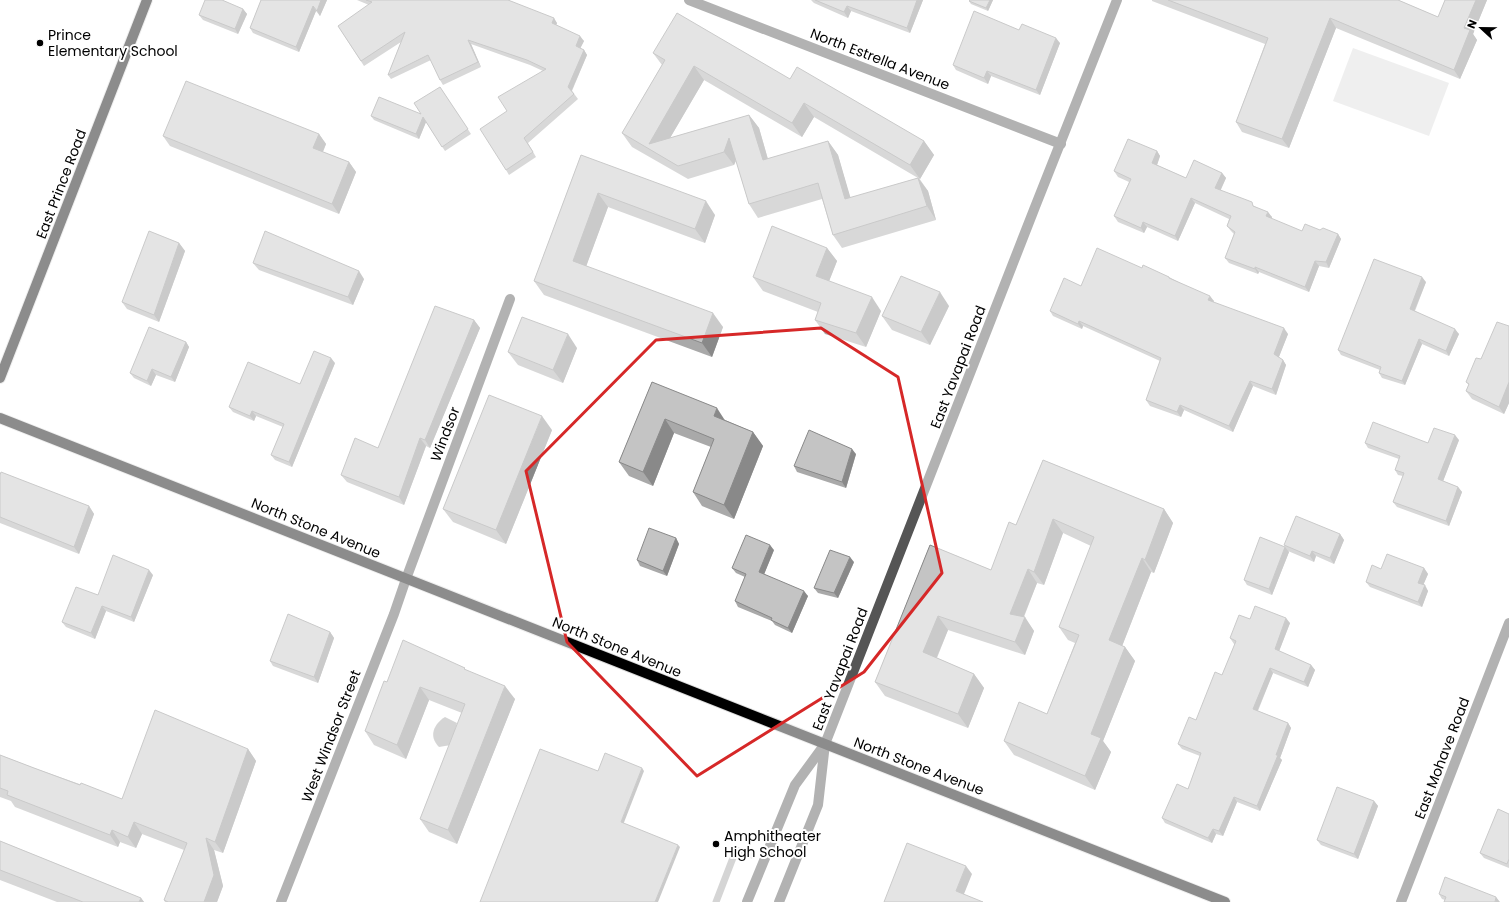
<svg xmlns="http://www.w3.org/2000/svg" width="1509" height="902" font-family="Poppins,sans-serif">
  <style>
    .green { fill: #dcdcdc }
    .water { fill: #a3a3a3 }
    .lines { fill: none; stroke-linecap: round; stroke-linejoin: round }
    .stream { stroke: #a3a3a3; stroke-width: 7 }
    .major-casing { stroke: #dbdbdb; stroke-width: 12 }
    .minor { stroke: #555; stroke-width: 10 }
    .major { stroke: #000; stroke-width: 10 }
    .wall { fill: #a9a9a9; fill-rule: evenodd }
    .shaded-wall { fill: #898989 }
    .building { fill: #c4c4c4; stroke: #898989 }
    .marked { fill: none; stroke: #d62828; stroke-width: 3; stroke-linejoin: round }
    .poi-dot { fill: #000; stroke: #fff; stroke-width: 1.5 }
    .labels { text-anchor: middle; stroke-width: 4; stroke-linejoin: round; paint-order: stroke }
    .poi-label { font-size: 14px; fill: #000; stroke: #fff; text-anchor: start }
    .street-label { font-size: 14px; fill: #000; stroke: #fff }
  </style>
  <rect width="100%" height="100%" fill="#fff"/>
  <!-- green -->
  <path class="green" d="M1353,48l96,35 -20,53 -96,-35z"/>
  <!-- water -->
  <path class="water" d="M445,717l12,6 -6,22 -12,2c-11,-11 -5,-23 6,-30z"/>
  <g class="lines">
    <!-- stream -->
    <path class="stream" d="M716,902l20,-52 16,5"/>
    <defs>
      <g id="major">
        <path d="M0,378l147,-378"/>
        <path d="M0,418l1225,484"/>
      </g>
    </defs>
    <!-- major casing -->
    <use href="#major" class="major-casing"/>
    <!-- minor -->
    <g class="minor">
      <path d="M689,0l372,144"/>
      <path d="M281,902l113,-288 12,-35 104,-280"/>
      <path d="M747,902l48,-117 30,-41 210,-537 82,-207"/>
      <path d="M779,902l39,-97 7,-61"/>
      <path d="M1401,902l108,-279"/>
    </g>
    <!-- major -->
    <use href="#major" class="major"/>
  </g>
  <!-- wall -->
  <g class="wall">
    <path d="M261,0h66l-7,16 -4,-5 -17,41 -46,-19 -3,-5z"/>
    <path d="M357,0h151l49,23 -1,2 28,16 -4,7 4,2 3,5 -15,36 6,8 -50,44 8,14 -27,18 -3,-5 1,-59 36,-40 -13,-6 -59,-21 10,23 -38,18 -3,-5 -9,-20 -40,19 -3,-4 13,-33 -37,24 -26,-40 31,-21z"/>
    <path d="M811,0h112l-13,33 -59,-22 -3,7 -34,-15z"/>
    <path d="M970,0h23l-5,11 -17,-7 -2,-3z"/>
    <path d="M1152,0h246l40,17 7,-17h42l-14,34 4,6 -17,39 -124,-51 -47,120 -47,-16 -6,-10 29,-78 -113,-43z"/>
    <path d="M243,9l4,5 -9,20 -35,-14 -4,-5z"/>
    <path d="M1019,30l41,13 -20,52 -49,-19 -3,8 -32,-14 -3,-5z"/>
    <path d="M653,53l137,26 134,62 10,14 -14,24 -1,-1 9,13 8,29 -94,28 -9,-13 -11,-36 -64,19 -9,-14 -13,-43 -2,4 -46,14 -56,-32 -10,-14 40,-68zM704,80l98,57 12,-20 104,61 -68,20 -12,-43 -10,-14 -60,18 -9,-31 -10,-13 -79,23z"/>
    <path d="M440,87l31,47 -26,17 -19,-29 -7,17 -45,-19 -3,-4 50,-2z"/>
    <path d="M319,134l7,10 -3,8 26,10 7,10 -17,42 -169,-68 -7,-10z"/>
    <path d="M1157,151l3,5 -3,9 29,13 36,-5 4,5 -6,12 36,17 16,10 -1,2 31,12 18,-1 18,4 3,5 -12,29 -10,-2 -10,26 -50,-20 -1,2 -29,-11 -4,-5 9,-24 -3,-3 -4,-5 2,-7 -34,-16 -17,38 -31,-14 -3,6 -26,-11 -4,-6 15,-34 -11,-5 -4,-6z"/>
    <path d="M581,155l134,60 -10,28 -97,-36 -22,59 137,61 -11,30 -168,-62 -10,-14z"/>
    <path d="M179,243l6,8 -26,71 -32,-13 -5,-7z"/>
    <path d="M827,248l10,13 -8,20 52,30 -15,36 -41,-13 -10,-14 3,-8 -55,-21 -10,-14z"/>
    <path d="M253,263l111,16 -11,26 -94,-35z"/>
    <path d="M1142,268l27,9 2,1 43,23 -1,1 75,32 -9,23 4,3 3,5 -10,30 -23,-9 -20,46 -49,-22 -3,7 -31,-11 -4,-6 14,-39 -77,-35 -1,3 -29,-13 -3,-5 31,-25z"/>
    <path d="M1426,282l-11,29 44,23 -10,22 -27,-12 -17,41 -23,-7 -3,-5 1,-3 -39,-15 -3,-5z"/>
    <path d="M949,306l-19,39 -38,-15 -10,-14z"/>
    <path d="M474,320l6,8 -50,120 -4,-2 -22,59 -57,-23 -6,-7 37,-27z"/>
    <path d="M1509,326v77l-5,11 -32,-15 -6,-8 3,-6 -3,-3 15,-23z"/>
    <path d="M186,342l3,5 -14,35 -19,-7 -5,11 -17,-8 -4,-5z"/>
    <path d="M577,348l-14,35 -45,-18 -10,-13z"/>
    <path d="M335,363l-43,104 -17,-7 -4,-5 12,-28 -27,-11 -2,5 -21,-9 -4,-5 71,-23z"/>
    <path d="M652,382l73,38 28,12 10,14 -29,73 -32,-13 -9,-14 18,-45 -37,-14 -21,53 -24,-10 -10,-14z"/>
    <path d="M552,430l-46,114 -53,-22 -10,-13z"/>
    <path d="M1459,440l-16,41 15,6 4,5 -13,34 -52,-19 -4,-5 10,-26 -5,-1 -3,-5 4,-11 -31,-11 -3,-5h63z"/>
    <path d="M856,454l-10,34 -49,-16 -3,-6z"/>
    <path d="M1043,460l121,49 9,14 -19,50 -3,-1 -29,74 3,1 10,14 -32,80 8,11 -16,38 -81,-35 -10,-14 43,-27 28,-71 -7,-3 -9,-13 32,-81 -28,-13 -19,52 -7,-2 -13,34 10,14 -9,24 -77,-25 -11,28 37,16 10,14 -16,40 -83,-32 -10,-14 55,-137 61,25 25,-45z"/>
    <path d="M0,475l89,31 5,8 -15,40 -79,-31z"/>
    <path d="M1340,534l4,6 -10,24 -18,-8 -2,6 -26,-11 1,1 -17,43 -25,-10 -3,-5 41,-34 -1,-1z"/>
    <path d="M676,538l3,6 -12,32 -27,-10 -3,-6z"/>
    <path d="M774,550l-10,24 44,22 -16,37 -17,-8 -3,-4 -34,-14 -3,-6 10,-24 -9,-4 -4,-5z"/>
    <path d="M854,562l-16,36 -20,-5 -4,-5z"/>
    <path d="M1424,568l4,6 -5,11 5,6 -6,16 -52,-20 -4,-5 15,-13z"/>
    <path d="M153,575l-19,47 -28,-11 -11,28 -29,-12 -4,-5 36,-27z"/>
    <path d="M1250,619l40,4 -11,28 32,14 4,5 -7,17 -35,-14 -15,38 30,12 3,5 -11,30 2,2 -22,51 -23,-9 -14,34 -7,-2 -4,9 -47,-20 -3,-5 26,-29 12,-33 -18,-7 -4,-5 18,-24 26,-45 13,-31h-1l-4,-6z"/>
    <path d="M330,632l4,6 -16,45 -45,-17 -3,-5z"/>
    <path d="M466,670l49,29 -58,145 -28,-12 -9,-13 42,-106 -33,-13 -23,59 -32,-14 -9,-14 22,-49z"/>
    <path d="M248,749l8,12 -33,92 -9,-3 9,36 -6,16h-52l-1,-2 20,-50 -42,-16 -6,14 -16,-6 -2,5 -103,-40 -4,-6 -11,-4v-42l34,13 88,31z"/>
    <path d="M1374,801l4,5 -20,53 -37,-14 -4,-5z"/>
    <path d="M1509,814v54l-25,-10 -4,-5z"/>
    <path d="M0,841l141,57 3,4h-87l-57,-22z"/>
    <path d="M1439,894l57,3 -51,3 -3,-1z"/>
  </g>
  <!-- shaded-wall -->
  <g class="shaded-wall">
    <path d="M321,0h6l-7,16 -3,-5z"/>
    <path d="M917,0h6l-13,33 -3,-5z"/>
    <path d="M990,0h3l-5,11 -2,-3z"/>
    <path d="M1476,0h11l-14,34 4,6 -17,39 -6,-9 10,-42z"/>
    <path d="M313,6l3,5 -17,41 -3,-5z"/>
    <path d="M847,6l4,5 -3,7 -4,-6z"/>
    <path d="M243,9l4,5 -9,20 -3,-5z"/>
    <path d="M554,18l3,5 -2,5 -3,-5z"/>
    <path d="M1330,18l6,10 -47,120 -7,-9z"/>
    <path d="M580,36l4,5 -5,10 -3,-5z"/>
    <path d="M1056,38l4,5 -20,52 -4,-5z"/>
    <path d="M468,40l3,4 10,23 -3,-5z"/>
    <path d="M584,50l3,5 -16,37 -3,-5z"/>
    <path d="M694,66l10,14 -44,75 -11,-11z"/>
    <path d="M987,71l4,5 -3,8 -4,-6z"/>
    <path d="M804,103l10,14 -12,20 -10,-14z"/>
    <path d="M749,115l10,13 13,46 -9,-14z"/>
    <path d="M423,117l3,5 -7,17 -3,-5z"/>
    <path d="M319,134l7,10 -6,14 -7,-10z"/>
    <path d="M729,138l10,14 -5,13 -10,-13z"/>
    <path d="M828,141l10,14 17,58 -10,-14z"/>
    <path d="M924,141l10,14 -14,24 -10,-14z"/>
    <path d="M1157,151l3,5 -4,12 -4,-5z"/>
    <path d="M349,162l7,10 -17,42 -7,-10z"/>
    <path d="M1222,173l4,5 -7,16 -4,-6z"/>
    <path d="M918,178l10,13 8,29 -9,-14z"/>
    <path d="M598,193l10,14 -25,68 -10,-14z"/>
    <path d="M1191,198l4,5 -17,38 -3,-5z"/>
    <path d="M706,201l9,14 -10,28 -10,-14z"/>
    <path d="M1268,212l4,5 -2,5 -4,-6z"/>
    <path d="M1143,222l4,5 -3,6 -3,-5z"/>
    <path d="M1338,234l3,5 -12,29 -3,-6z"/>
    <path d="M179,243l6,8 -26,71 -5,-7z"/>
    <path d="M827,248l10,13 -11,28 -10,-13z"/>
    <path d="M1315,261l4,5 -10,26 -4,-5z"/>
    <path d="M1255,267l4,5 -1,2 -3,-5z"/>
    <path d="M359,271l5,8 -11,26 -5,-8z"/>
    <path d="M1422,277l4,5 -13,32 -3,-5z"/>
    <path d="M940,292l9,14 -19,39 -9,-13z"/>
    <path d="M1210,296l4,5 -2,4 -4,-5z"/>
    <path d="M872,297l9,14 -15,36 -10,-14z"/>
    <path d="M713,313l10,14 -11,30 -10,-14z"/>
    <path d="M474,320l6,8 -50,120 -5,-8z"/>
    <path d="M1079,321l4,5 -1,3 -4,-5z"/>
    <path d="M1284,328l4,6 -10,25 -4,-5z"/>
    <path d="M1455,329l4,5 -10,22 -3,-5z"/>
    <path d="M568,334l9,14 -14,35 -10,-13z"/>
    <path d="M1419,339l3,5 -17,41 -3,-4z"/>
    <path d="M186,342l3,5 -14,35 -4,-5z"/>
    <path d="M331,358l4,5 -43,104 -3,-5z"/>
    <path d="M1283,360l3,5 -10,30 -4,-6z"/>
    <path d="M152,369l4,6 -5,11 -4,-5z"/>
    <path d="M1250,381l3,5 -20,46 -4,-6z"/>
    <path d="M1509,382v21l-5,11 -5,-7z"/>
    <path d="M1180,405l4,5 -3,7 -4,-5z"/>
    <path d="M717,408l9,14 -12,-6z"/>
    <path d="M252,411l4,5 -2,5 -4,-5z"/>
    <path d="M542,416l10,14 -46,114 -10,-14z"/>
    <path d="M665,419l9,14 -21,53 -10,-14z"/>
    <path d="M753,432l10,14 -29,73 -10,-14z"/>
    <path d="M1455,435l4,5 -17,44 -4,-5z"/>
    <path d="M420,438l6,8 -22,59 -5,-8z"/>
    <path d="M852,449l4,5 -10,34 -4,-6z"/>
    <path d="M1458,487l4,5 -13,34 -3,-5z"/>
    <path d="M89,506l5,8 -15,40 -5,-7z"/>
    <path d="M1164,509l9,14 -19,50 -9,-13z"/>
    <path d="M1053,519l10,14 -19,52 -10,-13z"/>
    <path d="M1340,534l4,6 -10,24 -4,-6z"/>
    <path d="M676,538l3,6 -12,32 -4,-5z"/>
    <path d="M770,545l4,5 -11,27 -4,-5z"/>
    <path d="M1285,547l4,5 -17,43 -3,-6z"/>
    <path d="M1312,551l4,5 -2,6 -4,-6z"/>
    <path d="M850,557l4,5 -16,36 -4,-5z"/>
    <path d="M1142,558l9,14 -32,82 -10,-14z"/>
    <path d="M1424,568l4,6 -6,14 -4,-5z"/>
    <path d="M1028,569l9,14 -18,45 -9,-14z"/>
    <path d="M149,570l4,5 -19,47 -3,-5z"/>
    <path d="M1425,585l3,6 -6,16 -4,-5z"/>
    <path d="M804,591l4,5 -16,37 -4,-5z"/>
    <path d="M102,606l4,5 -11,28 -4,-6z"/>
    <path d="M938,616l10,14 -15,36 -10,-14z"/>
    <path d="M1025,617l9,14 -9,24 -10,-13z"/>
    <path d="M1286,618l4,5 -12,31 -3,-5z"/>
    <path d="M330,632l4,6 -16,45 -4,-6z"/>
    <path d="M1125,647l10,14 -32,80 8,11 -16,38 -10,-14 6,-42z"/>
    <path d="M1311,665l4,5 -7,17 -4,-5z"/>
    <path d="M1270,668l3,5 -17,41 -3,-5z"/>
    <path d="M974,674l10,14 -16,40 -10,-14z"/>
    <path d="M505,686l10,13 -58,145 -9,-14z"/>
    <path d="M420,687l9,13 -23,59 -9,-14z"/>
    <path d="M1288,723l3,5 -11,30 2,2 -22,51 -3,-5z"/>
    <path d="M248,749l8,12 -33,92 -8,-11z"/>
    <path d="M642,768l2,3 -21,54 -2,-3z"/>
    <path d="M1234,797l3,5 -14,34 -4,-5z"/>
    <path d="M1374,801l4,5 -20,53 -4,-5z"/>
    <path d="M134,822l8,12 -6,14 -8,-11z"/>
    <path d="M1213,829l3,5 -4,9 -4,-5z"/>
    <path d="M112,830l8,12 -2,5 -8,-12z"/>
    <path d="M206,838l8,12 9,36 -6,16h-13z"/>
    <path d="M678,845l2,2 -22,55h-3z"/>
    <path d="M966,866l6,8 -10,25 -6,-8z"/>
    <path d="M1496,897l4,5h-5z"/>
    <path d="M141,898l3,4h-5z"/>
  </g>
  <!-- building -->
  <g class="building">
    <path d="M205,0h17l21,9 -8,20 -36,-14z"/>
    <path d="M261,0h60l-4,11 -4,-5 -17,41 -46,-19z"/>
    <path d="M366,0h142l46,18 -2,5 28,13 -4,10 8,4 -16,37 6,7 -50,44 9,14 -27,18 -26,-41 27,-18 -9,-14 48,-28 -19,-9 -59,-20 10,22 -38,18 -12,-25 -40,20 17,-43 -44,29 -23,-35 34,-24z"/>
    <path d="M815,0h102l-10,28 -60,-22 -3,6z"/>
    <path d="M970,0h20l-4,8 -17,-7z"/>
    <path d="M1168,0h230l40,17 7,-17h31l-12,28 6,2 -16,40 -124,-52 -48,121 -46,-17 32,-84z"/>
    <path d="M974,11l45,19 3,-6 34,14 -20,52 -49,-19 -3,7 -31,-13z"/>
    <path d="M677,13l113,66 7,-12 127,74 -14,24 -106,-62 -12,20 -98,-57 -45,78 100,-29 14,45 65,-19 17,58 73,-21 9,28 -94,29 -15,-52 -69,21 -20,-66 -5,14 -46,14 -56,-33 43,-73 -12,-7z"/>
    <path d="M186,81l133,53 -6,14 36,14 -17,42 -169,-68z"/>
    <path d="M440,87l28,42 -26,18 -19,-30 -7,17 -45,-18 8,-19 42,17 -7,-11z"/>
    <path d="M1128,139l29,12 -5,12 34,15 8,-18 28,13 -7,15 37,14 1,4 15,6 -2,4 36,15 3,-7 15,6 3,-2 15,6 -12,28 -11,-1 -10,26 -50,-20v2l-30,-11 10,-26 -8,-6 4,-10 -40,-18 -16,38 -32,-14 -2,6 -27,-12 17,-37 -17,-8z"/>
    <path d="M581,155l125,46 -11,28 -97,-36 -25,68 140,52 -11,30 -168,-62z"/>
    <path d="M772,226l55,22 -11,28 56,21 -16,36 -41,-13 6,-17 -68,-26z"/>
    <path d="M149,231l30,12 -25,72 -32,-13z"/>
    <path d="M265,231l94,40 -11,26 -95,-34z"/>
    <path d="M1097,248l45,20 1,-3 26,12v1l41,18 -2,4 76,28 -10,26 9,6 -11,29 -22,-8 -21,45 -49,-21 -3,7 -31,-12 15,-42 -82,-37 -1,3 -28,-13 14,-33 17,8z"/>
    <path d="M1374,259l48,18 -12,32 45,20 -9,22 -27,-12 -17,42 -23,-8 2,-6 -43,-17z"/>
    <path d="M901,276l39,16 -19,40 -39,-16z"/>
    <path d="M435,306l39,14 -49,120 -5,-2 -21,59 -58,-22 14,-37 23,10z"/>
    <path d="M522,317l46,17 -15,36 -45,-18z"/>
    <path d="M1497,322l12,4v56l-10,25 -33,-16 3,-7 -3,-2 10,-24 5,1z"/>
    <path d="M149,327l37,15 -15,35 -19,-8 -5,12 -17,-8z"/>
    <path d="M314,351l17,7 -42,104 -18,-7 13,-31 -32,-13 -2,5 -21,-9 19,-45 52,22z"/>
    <path d="M652,382l65,26 -3,8 39,16 -29,73 -31,-13 21,-53 -49,-20 -22,53 -24,-10z"/>
    <path d="M489,395l53,21 -46,114 -53,-21z"/>
    <path d="M1373,422l55,21 6,-15 21,7 -17,44 20,8 -12,34 -53,-19 11,-29 -9,-3 5,-14 -35,-13z"/>
    <path d="M809,430l43,19 -10,33 -48,-16z"/>
    <path d="M1043,460l121,49 -19,51 -3,-2 -33,82 16,7 -34,87 10,4 -16,38 -81,-35 15,-39 28,12 32,-79 -20,-8 35,-90 -41,-18 -19,53 -6,-3 -18,45 15,3 -10,25 -77,-26 -15,36 51,22 -16,40 -83,-32 55,-137 61,25 18,-48 7,3z"/>
    <path d="M1,472l88,34 -15,41 -74,-30v-42z"/>
    <path d="M1296,516l44,18 -10,24 -18,-7 -2,5 -26,-11z"/>
    <path d="M649,528l27,10 -13,33 -26,-11z"/>
    <path d="M746,535l24,10 -11,27 45,19 -16,37 -17,-8 1,-2 -37,-17 11,-27 -14,-6z"/>
    <path d="M1260,537l25,10 -16,42 -25,-9z"/>
    <path d="M830,550l20,7 -16,36 -20,-5z"/>
    <path d="M1387,554l37,14 -6,15 7,2 -7,17 -52,-20 6,-17 9,4z"/>
    <path d="M113,555l36,15 -18,47 -29,-11 -11,27 -29,-11 14,-35 22,8z"/>
    <path d="M1255,606l31,12 -11,31 36,16 -7,17 -34,-14 -17,41 35,14 -12,32h2l-21,51 -23,-9 -15,34 -6,-2 -5,9 -46,-20 15,-34 11,5 13,-36 -23,-9 11,-27 7,3 19,-48 7,3 14,-34 -6,-3 9,-23 11,4z"/>
    <path d="M288,614l42,18 -16,45 -44,-16z"/>
    <path d="M403,640l62,28 -1,1 41,17 -57,144 -28,-11 45,-115 -45,-17 -23,58 -32,-14 19,-50 3,1z"/>
    <path d="M155,710l93,39 -33,93 -9,-4 8,37 -10,27h-36l-4,-2 23,-57 -53,-21 -6,15 -16,-7 -2,5 -103,-40 1,-4 -8,-3v-33l34,13 46,17 1,-2 41,16z"/>
    <path d="M540,749l58,22 7,-18 37,15 -21,54 57,23 -23,57h-175z"/>
    <path d="M1337,787l37,14 -20,53 -37,-14z"/>
    <path d="M1498,809l11,5v45l-2,5 -27,-11z"/>
    <path d="M0,841l141,57 -2,4h-56l-83,-32z"/>
    <path d="M907,843l59,23 -10,25 27,11h-99z"/>
    <path d="M1445,877l51,20 -1,5h-51l2,-5 -7,-3z"/>
  </g>
  <!-- marked area -->
  <path d="M0 0H1509V902H0ZM821,328l77,49 44,196 -78,99 -167,104 -130,-134 -41,-171 130,-131z" fill="#fff" fill-opacity=".55" fill-rule="evenodd"/>
  <path class="marked" d="M821,328l77,49 44,196 -78,99 -167,104 -130,-134 -41,-171 130,-131z"/>
  <!-- markers -->
  <g class="poi-dot">
    <circle cx="40" cy="43" r="4"/>
    <circle cx="716" cy="844" r="4"/>
  </g>
  <g class="labels">
    <!-- poi labels -->
    <g class="poi-label">
      <text x="48" y="40">Prince<tspan x="48" dy="16">Elementary School</tspan></text>
      <text x="724" y="841">Amphitheater<tspan x="724" dy="16">High School</tspan></text>
    </g>
    <!-- street labels -->
    <g class="street-label">
      <text transform="translate(880 59) rotate(21)" y="5">North Estrella Avenue</text>
      <text transform="translate(61 184) rotate(-69)" y="5">East Prince Road</text>
      <text transform="translate(958 367) rotate(-69)" y="5">East Yavapai Road</text>
      <text transform="translate(445 434) rotate(-69)" y="5">Windsor</text>
      <text transform="translate(316 528) rotate(22)" y="5">North Stone Avenue</text>
      <text transform="translate(617 647) rotate(22)" y="5">North Stone Avenue</text>
      <text transform="translate(840 669) rotate(-69)" y="5">East Yavapai Road</text>
      <text transform="translate(331 736) rotate(-69)" y="5">West Windsor Street</text>
      <text transform="translate(1442 758) rotate(-69)" y="5">East Mohave Road</text>
      <text transform="translate(919 766) rotate(21)" y="5">North Stone Avenue</text>
    </g>
  </g>
  <!-- north arrow -->
  <g transform="translate(1481 28) rotate(292)" stroke="#ffffff" stroke-width="3" paint-order="stroke">
  <path d="M0-3L7 15L0 10L-7 15Z" fill="#000000"/>
  <text y="-6" font-size="11" font-weight="bold" text-anchor="middle" fill="#000000">N</text>
  </g>
</svg>
